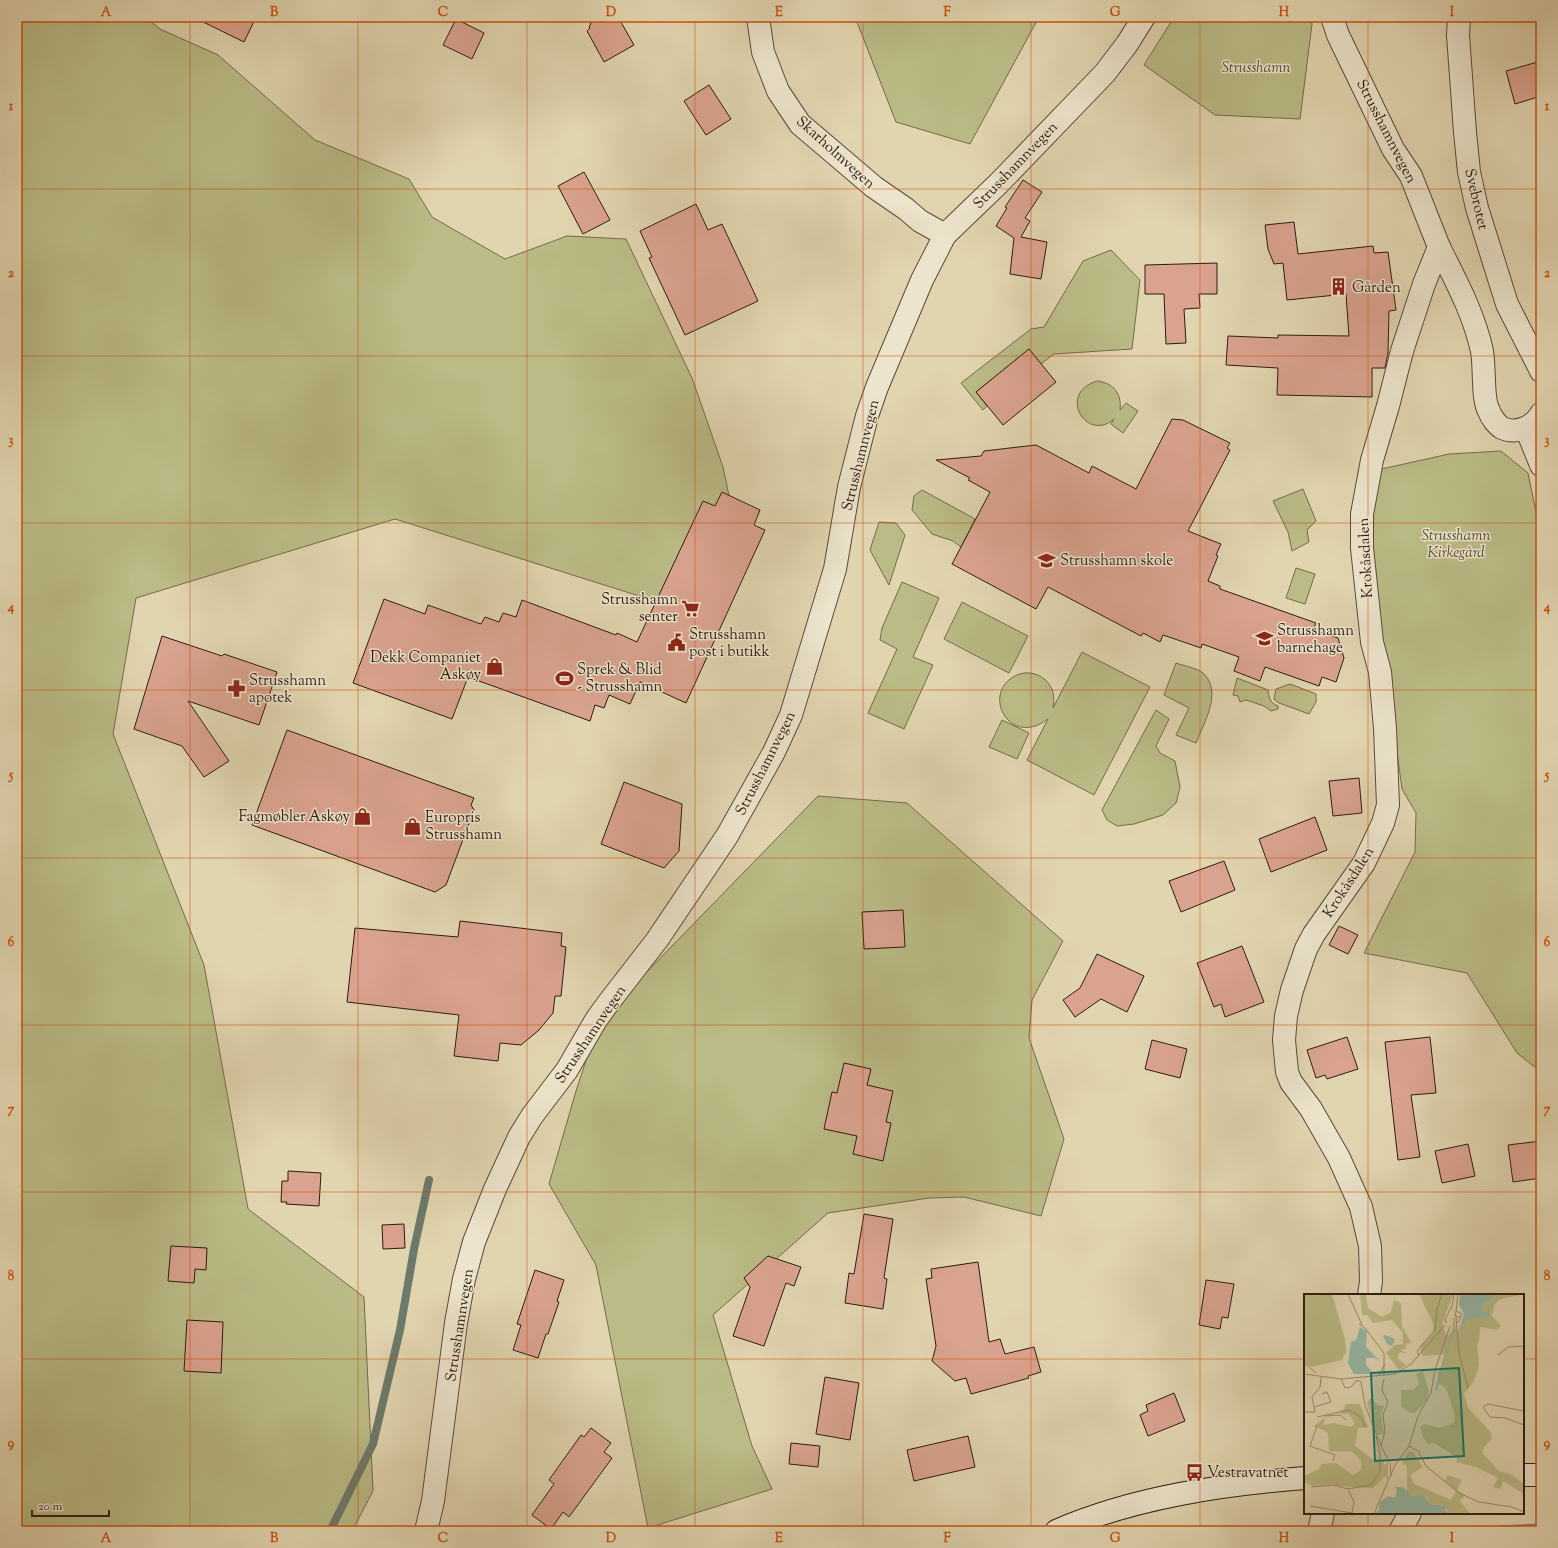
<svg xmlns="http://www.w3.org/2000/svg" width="1558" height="1548" font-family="'Sorts Mill Goudy',serif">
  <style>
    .green { fill: #babb86; stroke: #746b4b }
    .water { fill: #95b9a8; stroke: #6c7a6b }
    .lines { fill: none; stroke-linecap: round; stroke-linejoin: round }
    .stream { stroke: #6c7a6b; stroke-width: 8 }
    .building { fill: #daa38f; stroke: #2f1b10 }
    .minor-casing { stroke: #5c4a38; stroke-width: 24 }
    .tertiary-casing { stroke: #5c4a38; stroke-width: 24 }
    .secondary-casing { stroke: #2f1b10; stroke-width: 24 }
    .minor { stroke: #ece4cc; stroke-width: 22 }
    .tertiary { stroke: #ece4cc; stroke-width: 22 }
    .secondary { stroke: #ece4cc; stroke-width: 22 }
    .grid { fill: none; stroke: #cc500d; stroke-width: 1; stroke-opacity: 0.55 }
    .labels { text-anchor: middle; stroke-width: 3; stroke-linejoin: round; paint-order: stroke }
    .park-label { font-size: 15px; font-style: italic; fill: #594b33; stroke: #ece4cc }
    .street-label { font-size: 15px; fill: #2f1b10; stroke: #ece4cc }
    .poi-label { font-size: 15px; fill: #2f1b10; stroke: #ece4cc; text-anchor: start }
    .inset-river { fill: none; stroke: #95b9a8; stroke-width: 2 }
    .inset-road { fill: none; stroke: #9a8b70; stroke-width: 1 }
    .view { fill: #0f766e; fill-opacity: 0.15; stroke: #0f766e; stroke-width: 2 }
    .inset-edge { fill: none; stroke: #2f1b10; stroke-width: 2 }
    .neatline { fill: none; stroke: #cc500d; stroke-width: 1.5 }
    .grid-label { font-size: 13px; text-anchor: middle; font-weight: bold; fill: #cc500d }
  </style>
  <rect width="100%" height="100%" fill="#e1d5b0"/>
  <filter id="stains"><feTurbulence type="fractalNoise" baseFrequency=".005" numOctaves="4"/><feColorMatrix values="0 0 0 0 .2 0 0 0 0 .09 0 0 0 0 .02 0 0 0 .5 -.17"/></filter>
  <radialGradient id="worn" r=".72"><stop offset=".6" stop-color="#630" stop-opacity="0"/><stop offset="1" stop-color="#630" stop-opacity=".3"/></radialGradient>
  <!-- green -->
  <g class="green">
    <path d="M17,17h128l15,12 58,26 97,85 94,39 23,38 73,42 62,-23 59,3 66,139 31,89 17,81 -66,59 -279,-88 -259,79 -23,136 91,231 44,244 116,88 9,194 -21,40h-335z"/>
    <path d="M855,17h184l-69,127 -74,-22z"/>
    <path d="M1174,17h136l2,7 -12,95 -85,-4 -71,-50z"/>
    <path d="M1111,250l29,30 -8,69 -78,5 -13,10 -12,-15 -53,43 11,14 -4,4 -22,-27 70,-54 13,-2 39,-66z"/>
    <path d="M1097,381c17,2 25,13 23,29l6,-7 12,8 -15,22 -12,-9 3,-5c-27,24 -58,-25 -17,-38z"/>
    <path d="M1501,451l27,22 13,63v536l-24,-19 -50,-80 -103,-20 51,-101 1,-39 -14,-24 -34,-255 9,-64 72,-16z"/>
    <path d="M1303,489l13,32 -9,9 2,12 -17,9 -4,-19 -15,-31z"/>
    <path d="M922,490l53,29 -14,28 -8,-6 -21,-7 -20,-24 2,-14z"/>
    <path d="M879,522l17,1 9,12 -16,50 -19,-35z"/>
    <path d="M1296,568l19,6 -10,30 -19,-6z"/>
    <path d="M902,582l37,16 -26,59 20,8 -29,64 -36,-16 29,-64 -17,-9 2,-12z"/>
    <path d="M962,602l66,34 -19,37 -65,-34z"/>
    <path d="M1082,652l68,35 -56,108 -67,-35 21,-41c-40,30 -68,-28 -31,-44 9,-4 19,-2 26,3 11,8 12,20 10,30z"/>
    <path d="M1176,663c8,3 21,5 27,10 20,18 1,50 -7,70l-20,-8 13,-27 -25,-13z"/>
    <path d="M1237,678l31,12c1,8 2,13 10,16v3l-7,2 -7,-5 -18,-6 -6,2 -2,-6 -5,-1z"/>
    <path d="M1290,684l26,10v8l-7,12 -30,-11 -5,-4 2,-10z"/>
    <path d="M1156,710l13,9 -13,27 4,7 15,8 5,26 -4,16 -13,12 -29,9 -17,2 -10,-6 -5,-10z"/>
    <path d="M1002,720l27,13 -12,26 -28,-12z"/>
    <path d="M818,796l89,7 156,138 -31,59 -3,38 35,101 -23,77 -77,-19 -35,1 -101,15 -115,102 39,131 20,43 -124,39 -52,-263 -47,-81 27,-93 23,-70z"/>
  </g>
  <!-- water -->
  <path class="water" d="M1541,1524v7h-44l1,-5z"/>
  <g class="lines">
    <!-- stream -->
    <path class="stream" d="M330,1531l43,-87 27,-114 14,-81 15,-69"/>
  </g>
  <!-- building -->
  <g class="building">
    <path d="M193,17h63l-12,25z"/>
    <path d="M587,17h31l16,28 -30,17 -17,-31 3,-3 -1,-2 2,-2z"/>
    <path d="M456,19l28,14 -12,26 -29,-14z"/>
    <path d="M1541,61v35l-26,8 -9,-33z"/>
    <path d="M709,85l22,34 -25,16 -22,-34z"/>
    <path d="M584,172l26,48 -27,14 -25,-48z"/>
    <path d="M1023,180l19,12 -17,26 5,3 -9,16 26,5 -6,37 -31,-5 4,-36 -18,-12 11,-18 -2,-1z"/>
    <path d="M696,204l12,26 14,-6 36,77 -73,34 -36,-77 3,-1 -12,-26z"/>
    <path d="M1294,222l4,32 75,-8 1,7 14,-1 8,58 -7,1 -1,42 -3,15h-13v29l-95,-2 1,-27 -52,-3 2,-29 50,2v-3l71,1 -3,-42 -59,6 -4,-37 -9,1 -6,-15 -3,-24z"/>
    <path d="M1217,263v31h-18l1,14 -16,1 2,34 -20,1 -2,-50h-19v-29z"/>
    <path d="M1029,349l27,33 -53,43 -27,-33z"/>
    <path d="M1172,419l11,1 47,23 -3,5 3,2 -42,81 33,13 -5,11 2,1 -10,25 12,5v3l96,34 -3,7 25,8 6,20 -8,24 -14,-5 -3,9 -54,-19 -5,14 -26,-10 5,-14 -37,-13 -1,4 -38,-13 -3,7 -17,-9 -2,3 -93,-49 -12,22 -84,-45 38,-72 -22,-12 2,-2 -34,-18 45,-4 3,-5 52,-6 53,28 3,-7 44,23z"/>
    <path d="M722,492l38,18 -6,15 11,5 -79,173 -46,-21 -10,22 -21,-9 -5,13 -9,-3 -5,16 -122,-44 -16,42 -99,-36 31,-84 41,15 3,-9 53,19 4,-7 14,5 4,-9 13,4 6,-17 94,35 1,-2 20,9 66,-141 12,5z"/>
    <path d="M162,636l60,20 2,-2 53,18 -18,53 -71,-24 41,60 -25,16 -22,-31 -48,-17z"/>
    <path d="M287,730l187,68 -3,7 3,5 -28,75 -11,7 -183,-67z"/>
    <path d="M1359,778l3,35 -29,3 -4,-35z"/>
    <path d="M624,782l58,22 -3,47 -15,17 -63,-24z"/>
    <path d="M1315,817l12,33 -56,22 -12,-33z"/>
    <path d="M1224,861l11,29 -54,22 -12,-31z"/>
    <path d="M903,910l2,37 -41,2 -2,-37z"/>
    <path d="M460,921l102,12 -1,13 5,1 -5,49h-6l-2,17 -14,17 -18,15 -21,-2 -2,18 -44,-5 5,-41 -112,-13 8,-74 103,9z"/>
    <path d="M1339,926l19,9 -10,19 -19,-9z"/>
    <path d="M1242,946l22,56 -39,15 -4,-13 -7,3 -17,-44z"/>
    <path d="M1097,954l47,22 -17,36 -26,-13 -26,18 -12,-17 17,-12z"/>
    <path d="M1347,1037l11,32 -31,10 -2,-4 -9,3 -9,-28z"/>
    <path d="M1430,1037l6,56 -25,2 9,62 -22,3 -13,-118z"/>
    <path d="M1152,1040l35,9 -7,29 -35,-9z"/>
    <path d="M844,1063l27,6 -4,16 26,6 -7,31 5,1 -8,38 -30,-7 4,-18 -33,-7 8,-37 5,1z"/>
    <path d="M1541,1141v37l-28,4 -5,-37z"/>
    <path d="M1468,1144l7,32 -33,7 -7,-32z"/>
    <path d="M288,1171l33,2 -2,33 -33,-2 1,-2h-6l1,-21h6z"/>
    <path d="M864,1214l29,5 -9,59 3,1 -4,30 -38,-6 4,-30 5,1z"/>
    <path d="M404,1224l1,24 -22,1 -1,-24z"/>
    <path d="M171,1246l36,2 -1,22 -11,-1 -1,14 -26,-2z"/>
    <path d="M768,1256l33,11 -7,19 -8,-3 -22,63 -31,-10 17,-49 -6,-9z"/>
    <path d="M978,1262l11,80 11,-3 5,15 29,-7 7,25 -13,4 1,2 -58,16 -5,-16 -11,3 -23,-20 4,-15 -10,-67 6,-1 -1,-9z"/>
    <path d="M535,1270l29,10 -7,21 2,1 -11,32h-2l-8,24 -25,-8 8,-25 -4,-1z"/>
    <path d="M1206,1280l28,4 -6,34 -6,-1 -2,12 -21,-4z"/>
    <path d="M187,1320l36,2 -2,51 -37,-2z"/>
    <path d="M825,1377l34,6 -9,57 -34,-6z"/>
    <path d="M1174,1393l11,28 -37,15 -8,-21 8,-4 -2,-6z"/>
    <path d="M591,1428l20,15 -7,9 8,6 -43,59 -6,-5 -12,17 -19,-14 22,-31 -5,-4 32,-45 3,2z"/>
    <path d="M968,1436l7,31 -61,14 -7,-31z"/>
    <path d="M791,1443l29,3 -2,21 -29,-3z"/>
  </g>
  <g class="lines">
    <defs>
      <g id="minor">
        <path d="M1332,17l6,18 55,114 18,27 28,71 -15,37 -22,67 -14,55 -16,54 -10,54v34l10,94 8,30 5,56 3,77 -5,18 -19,40 -50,71 -8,15 -14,41 -6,26 -2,24 3,32 4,10 20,27 28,49 22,49 9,39 1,35 -2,14"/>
        <path d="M1459,17l-1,18 7,97 4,40 8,36 30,96 34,67"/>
        <path d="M945,235l54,-52 106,-110 22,-29 17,-27"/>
        <path d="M1439,247c17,34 35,67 43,104 3,16 0,49 7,60 2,6 8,14 13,17 15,7 32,-2 39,-14"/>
        <path d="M1526,428l15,37"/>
        <path d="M1319,1531l4,-18"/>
        <path d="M1400,1531l10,-18"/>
      </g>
      <path id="tertiary" d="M426,1531l7,-30 23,-178 8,-44 10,-37 21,-53 24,-52 13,-21 35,-46 29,-50 13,-18 48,-62 70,-104 47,-84 17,-37 44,-146 14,-82 18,-71 10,-29 45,-107 23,-45 -25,-14 -14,-12 -32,-22 -74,-63 -22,-33 -15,-39 -5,-35"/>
      <g id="secondary">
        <path d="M1523,1475h18"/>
        <path d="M1056,1531c79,-34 164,-46 249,-53"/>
      </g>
    </defs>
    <!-- minor casing -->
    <use href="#minor" class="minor-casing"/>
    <!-- tertiary casing -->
    <use href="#tertiary" class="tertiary-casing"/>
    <!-- secondary casing -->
    <use href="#secondary" class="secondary-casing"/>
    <!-- minor -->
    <use href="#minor" class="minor"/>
    <!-- tertiary -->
    <use href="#tertiary" class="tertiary"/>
    <!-- secondary -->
    <use href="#secondary" class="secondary"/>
  </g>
  <!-- grid -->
  <path class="grid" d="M190,17v1514M358,17v1514M527,17v1514M695,17v1514M863,17v1514M1031,17v1514M1200,17v1514M1368,17v1278M17,189h1524M17,356h1524M17,523h1524M17,690h1524M17,858h1524M17,1025h1524M17,1192h1524M17,1359h1288M1523,1359h18M1368,1513v18"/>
  <!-- icons -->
  <defs>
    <symbol id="building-bare" viewBox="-9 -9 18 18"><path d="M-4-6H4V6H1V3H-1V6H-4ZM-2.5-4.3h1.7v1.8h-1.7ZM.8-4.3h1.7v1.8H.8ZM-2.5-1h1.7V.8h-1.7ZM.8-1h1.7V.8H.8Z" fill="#8f2418" stroke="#ece4cc" stroke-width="2.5" paint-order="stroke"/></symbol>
    <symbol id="school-bare" viewBox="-9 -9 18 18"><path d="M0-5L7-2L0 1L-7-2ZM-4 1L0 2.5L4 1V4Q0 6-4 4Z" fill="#8f2418" stroke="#ece4cc" stroke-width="2.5" paint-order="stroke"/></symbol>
    <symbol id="supermarket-bare" viewBox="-9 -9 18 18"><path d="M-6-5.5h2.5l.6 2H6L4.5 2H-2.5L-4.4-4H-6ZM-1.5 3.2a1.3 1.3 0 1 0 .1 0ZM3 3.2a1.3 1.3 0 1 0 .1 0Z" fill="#8f2418" stroke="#ece4cc" stroke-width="2.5" paint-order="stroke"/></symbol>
    <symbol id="civic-bare" viewBox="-9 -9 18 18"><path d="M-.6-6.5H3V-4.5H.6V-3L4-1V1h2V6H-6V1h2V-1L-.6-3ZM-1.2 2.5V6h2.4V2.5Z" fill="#8f2418" stroke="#ece4cc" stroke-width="2.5" paint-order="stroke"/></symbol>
    <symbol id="shop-bare" viewBox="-9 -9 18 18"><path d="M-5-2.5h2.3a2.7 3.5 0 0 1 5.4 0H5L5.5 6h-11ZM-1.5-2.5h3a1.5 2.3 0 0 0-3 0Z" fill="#8f2418" stroke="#ece4cc" stroke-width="2.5" paint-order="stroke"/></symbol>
    <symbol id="stadium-bare" viewBox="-9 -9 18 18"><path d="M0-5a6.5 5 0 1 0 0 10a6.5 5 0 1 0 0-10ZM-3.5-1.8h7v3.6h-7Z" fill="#8f2418" stroke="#ece4cc" stroke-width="2.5" paint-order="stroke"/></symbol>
    <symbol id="pharmacy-bare" viewBox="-9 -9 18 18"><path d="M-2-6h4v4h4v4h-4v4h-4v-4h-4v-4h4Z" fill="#8f2418" stroke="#ece4cc" stroke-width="2.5" paint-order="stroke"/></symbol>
    <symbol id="bus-bare" viewBox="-9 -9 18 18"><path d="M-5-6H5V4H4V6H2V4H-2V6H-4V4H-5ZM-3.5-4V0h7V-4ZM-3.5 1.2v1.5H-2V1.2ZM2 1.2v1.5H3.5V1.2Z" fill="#8f2418" stroke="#ece4cc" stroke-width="2.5" paint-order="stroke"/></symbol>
  </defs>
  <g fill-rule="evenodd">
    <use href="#building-bare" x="1326" y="274" width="25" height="25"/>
    <use href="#school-bare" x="1034" y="548" width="25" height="25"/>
    <use href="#supermarket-bare" x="678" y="596" width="25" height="25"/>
    <use href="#school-bare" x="1252" y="626" width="25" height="25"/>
    <use href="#civic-bare" x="664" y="630" width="25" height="25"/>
    <use href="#shop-bare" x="482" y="654" width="25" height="25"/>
    <use href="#stadium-bare" x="552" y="666" width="25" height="25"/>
    <use href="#pharmacy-bare" x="224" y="676" width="25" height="25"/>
    <use href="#shop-bare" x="350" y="804" width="25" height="25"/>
    <use href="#shop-bare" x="400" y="814" width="25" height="25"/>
    <use href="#bus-bare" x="1182" y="1460" width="25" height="25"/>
  </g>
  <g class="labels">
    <!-- park labels -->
    <g class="park-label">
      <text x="1256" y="72">Strusshamn</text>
      <text x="1456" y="540">Strusshamn<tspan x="1456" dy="17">Kirkegård</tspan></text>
    </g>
    <!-- street labels -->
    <g class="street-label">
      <text transform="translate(1387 131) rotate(63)" y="5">Strusshamnvegen</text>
      <text transform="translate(836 152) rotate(42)" y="5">Skarholmvegen</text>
      <text transform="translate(1015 165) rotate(-46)" y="5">Strusshamnvegen</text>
      <text transform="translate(1477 199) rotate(77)" y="5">Svebrotet</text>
      <text transform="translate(860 455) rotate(-76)" y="5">Strusshamnvegen</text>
      <text transform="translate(1365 558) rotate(-93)" y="5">Krokåsdalen</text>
      <text transform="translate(765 763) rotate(-63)" y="5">Strusshamnvegen</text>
      <text transform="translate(1348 882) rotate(-57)" y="5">Krokåsdalen</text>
      <text transform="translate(590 1034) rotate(-56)" y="5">Strusshamnvegen</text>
      <text transform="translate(459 1325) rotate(-81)" y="5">Strusshamnvegen</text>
    </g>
    <!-- poi labels -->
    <g class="poi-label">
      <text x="1352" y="292">Gården</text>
      <text x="1060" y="565">Strusshamn skole</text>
      <text x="678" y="604" text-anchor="end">Strusshamn<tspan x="678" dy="17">senter</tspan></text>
      <text x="1277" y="635">Strusshamn<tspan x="1277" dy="17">barnehage</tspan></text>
      <text x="689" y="639">Strusshamn<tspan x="689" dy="17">post i butikk</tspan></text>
      <text x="481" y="662" text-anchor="end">Dekk Companiet<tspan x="481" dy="17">Askøy</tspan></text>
      <text x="577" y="674">Sprek &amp; Blid<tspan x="577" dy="17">- Strusshamn</tspan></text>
      <text x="249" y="685">Strusshamn<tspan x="249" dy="17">apotek</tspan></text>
      <text x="350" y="821" text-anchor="end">Fagmøbler Askøy</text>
      <text x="425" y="822">Europris<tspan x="425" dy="17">Strusshamn</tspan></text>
      <text x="1207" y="1477">Vestravatnet</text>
    </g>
  </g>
  <!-- overview -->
  <g transform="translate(1304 1294)">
    <rect width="220" height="220" fill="#e1d5b0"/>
    <path d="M0,0h28l13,45 1,13 -4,8 -31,7 -7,-4zM56,0h6l2,14 14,9 9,-5 3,-12 7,3 1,23 10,18 -5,-1 -2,6 -4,1 6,4 -7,-2 -3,6 9,7 -7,5 -13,-17 9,-8 8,-1v-11l-11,-13 -19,3 -6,-8h-5zM115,0h34l-11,30 4,11 6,-1 1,-16h2l1,12h3l4,-1 -1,-3 4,-5 23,-10 -5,2 -2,-7 5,-5 6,2 -2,-4 4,-5h28l-24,6 -5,5 -2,11 9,10 -4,4 -17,-3 -1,14 -2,4 2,20 -5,16 -10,13 4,14 23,24 1,6 -10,12 1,4 16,17 11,3 14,10v10l-21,-13 -2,8 -8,-2 5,-9 -22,-11 -20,-5 1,-5 -23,-14 -6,1 -5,-7 -3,-10 4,-3 16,4 14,-5 1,-8 -9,-27 -7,-4 -1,-11 8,-19 -23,2 -2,-4 -1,-6 13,-13v-10zM119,77l6,20 -2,9 -12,13h-5l-9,-7v-16h12l6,-6 -3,-10zM66,104l8,7 6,1 -3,8 3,20 -7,1 -10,-32zM42,110h14l8,23 -10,1 -3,18 20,15 7,-2 3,6 3,-4v19l-3,-4 -12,12 -26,-1 -16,-3 -17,2 -10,-4v-6l15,-7 2,-5 15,-1 17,12 8,-5v-9l-8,-9 -24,-1 -1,-18 -14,-7 12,-9 -3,8 11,-2 18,4 3,-4 -6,-9h-7l-3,-3 4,-1zM104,157l5,1 10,15 -13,8 4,9 37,16 5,-9 -11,-9 2,-7 15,5 -5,10 8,5 -5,6 10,13h-21l-5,-9 -14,-1 -4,-8h-14l-5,-4v-26l-5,-2z" fill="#babb86"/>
    <path d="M156,0h35l-4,5 2,4 -6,-2 -5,5 2,7 5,-2v6h-12l-11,4 -4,5 2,3 -5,1 5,-16 -5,-10zM56,33l7,4 -1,16 14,14 -5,-3h-9v7l8,9h-20l-6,-11 3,-21 5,-2zM81,41l10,4 -3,7 -5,-2 -4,-8zM91,193h8l9,9 12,-1 6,9 16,2 -1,4 4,4h-74l4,-4 1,-8 8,-6 7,2 2,-8z" fill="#95b9a8"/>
    <path class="inset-river" d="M132,96l15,-56 5,-5"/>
    <path class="inset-road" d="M44,0l14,31M152,17l2,-17M152,23l3,36 9,35M142,29l-1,-4 7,-13 2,-12M154,29l4,-9 -6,-3 -1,5 5,1M55,30l6,4 19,25v22M194,61l10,-8 16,-1M115,62l-2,-5 18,-21 2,-21 5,-15M0,69l12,10M0,80l37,5 54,-5 16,-10 34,-39M75,81l6,-11M37,85l4,9 6,-1 6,-7 4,2 4,23 16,41M80,85l-2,11 6,12 -5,13 2,16 -4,15 9,17 1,13M10,113l17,-5 -4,-10 -5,2M220,117l-36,-7 -5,3 7,10 15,1 19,7M0,118h11l-3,-15 8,-10 1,-10M21,122l15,-1 6,5M13,123l32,-7 13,8 3,10M13,132l-7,20 25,9 -2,6M105,152l9,5 8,15 33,27 20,9 33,5 12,5M7,193l23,-2 14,4 23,-4 9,-13v-19l-4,-17M44,195l6,13 -2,11M6,212l42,7M70,220l21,-49 14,-19 9,-30 13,-23 4,-23 15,-44"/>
    <path class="view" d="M155,74l5,88 -89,5 -4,-88z"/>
    <rect width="220" height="220" class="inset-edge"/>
  </g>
  <!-- margin -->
  <rect width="1558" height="1548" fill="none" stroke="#e1d5b0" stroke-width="44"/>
  <!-- scale -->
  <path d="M32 1510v6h77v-6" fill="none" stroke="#2f1b10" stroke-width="2"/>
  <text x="38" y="1510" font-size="12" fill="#2f1b10" stroke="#ece4cc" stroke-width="3" paint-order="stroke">20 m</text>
  <rect x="22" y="22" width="1514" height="1504" class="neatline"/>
  <g class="grid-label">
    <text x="106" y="16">A</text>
    <text x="274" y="16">B</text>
    <text x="443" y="16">C</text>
    <text x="611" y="16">D</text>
    <text x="779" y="16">E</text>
    <text x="947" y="16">F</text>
    <text x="1115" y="16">G</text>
    <text x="1284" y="16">H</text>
    <text x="1452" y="16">I</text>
    <text x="11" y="110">1</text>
    <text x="1547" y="110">1</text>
    <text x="11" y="277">2</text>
    <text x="1547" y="277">2</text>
    <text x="11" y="444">3</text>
    <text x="1547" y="444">3</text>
    <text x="11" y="611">4</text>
    <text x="1547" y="611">4</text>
    <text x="11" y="779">5</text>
    <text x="1547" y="779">5</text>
    <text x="11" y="946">6</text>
    <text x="1547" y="946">6</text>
    <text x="11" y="1113">7</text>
    <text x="1547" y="1113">7</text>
    <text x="11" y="1280">8</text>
    <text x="1547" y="1280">8</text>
    <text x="11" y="1447">9</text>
    <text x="1547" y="1447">9</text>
    <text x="106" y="1542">A</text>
    <text x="274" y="1542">B</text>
    <text x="443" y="1542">C</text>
    <text x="611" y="1542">D</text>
    <text x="779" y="1542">E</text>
    <text x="947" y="1542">F</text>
    <text x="1115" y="1542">G</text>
    <text x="1284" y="1542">H</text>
    <text x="1452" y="1542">I</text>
  </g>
  <rect width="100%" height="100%" filter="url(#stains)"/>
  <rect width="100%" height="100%" fill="url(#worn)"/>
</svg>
